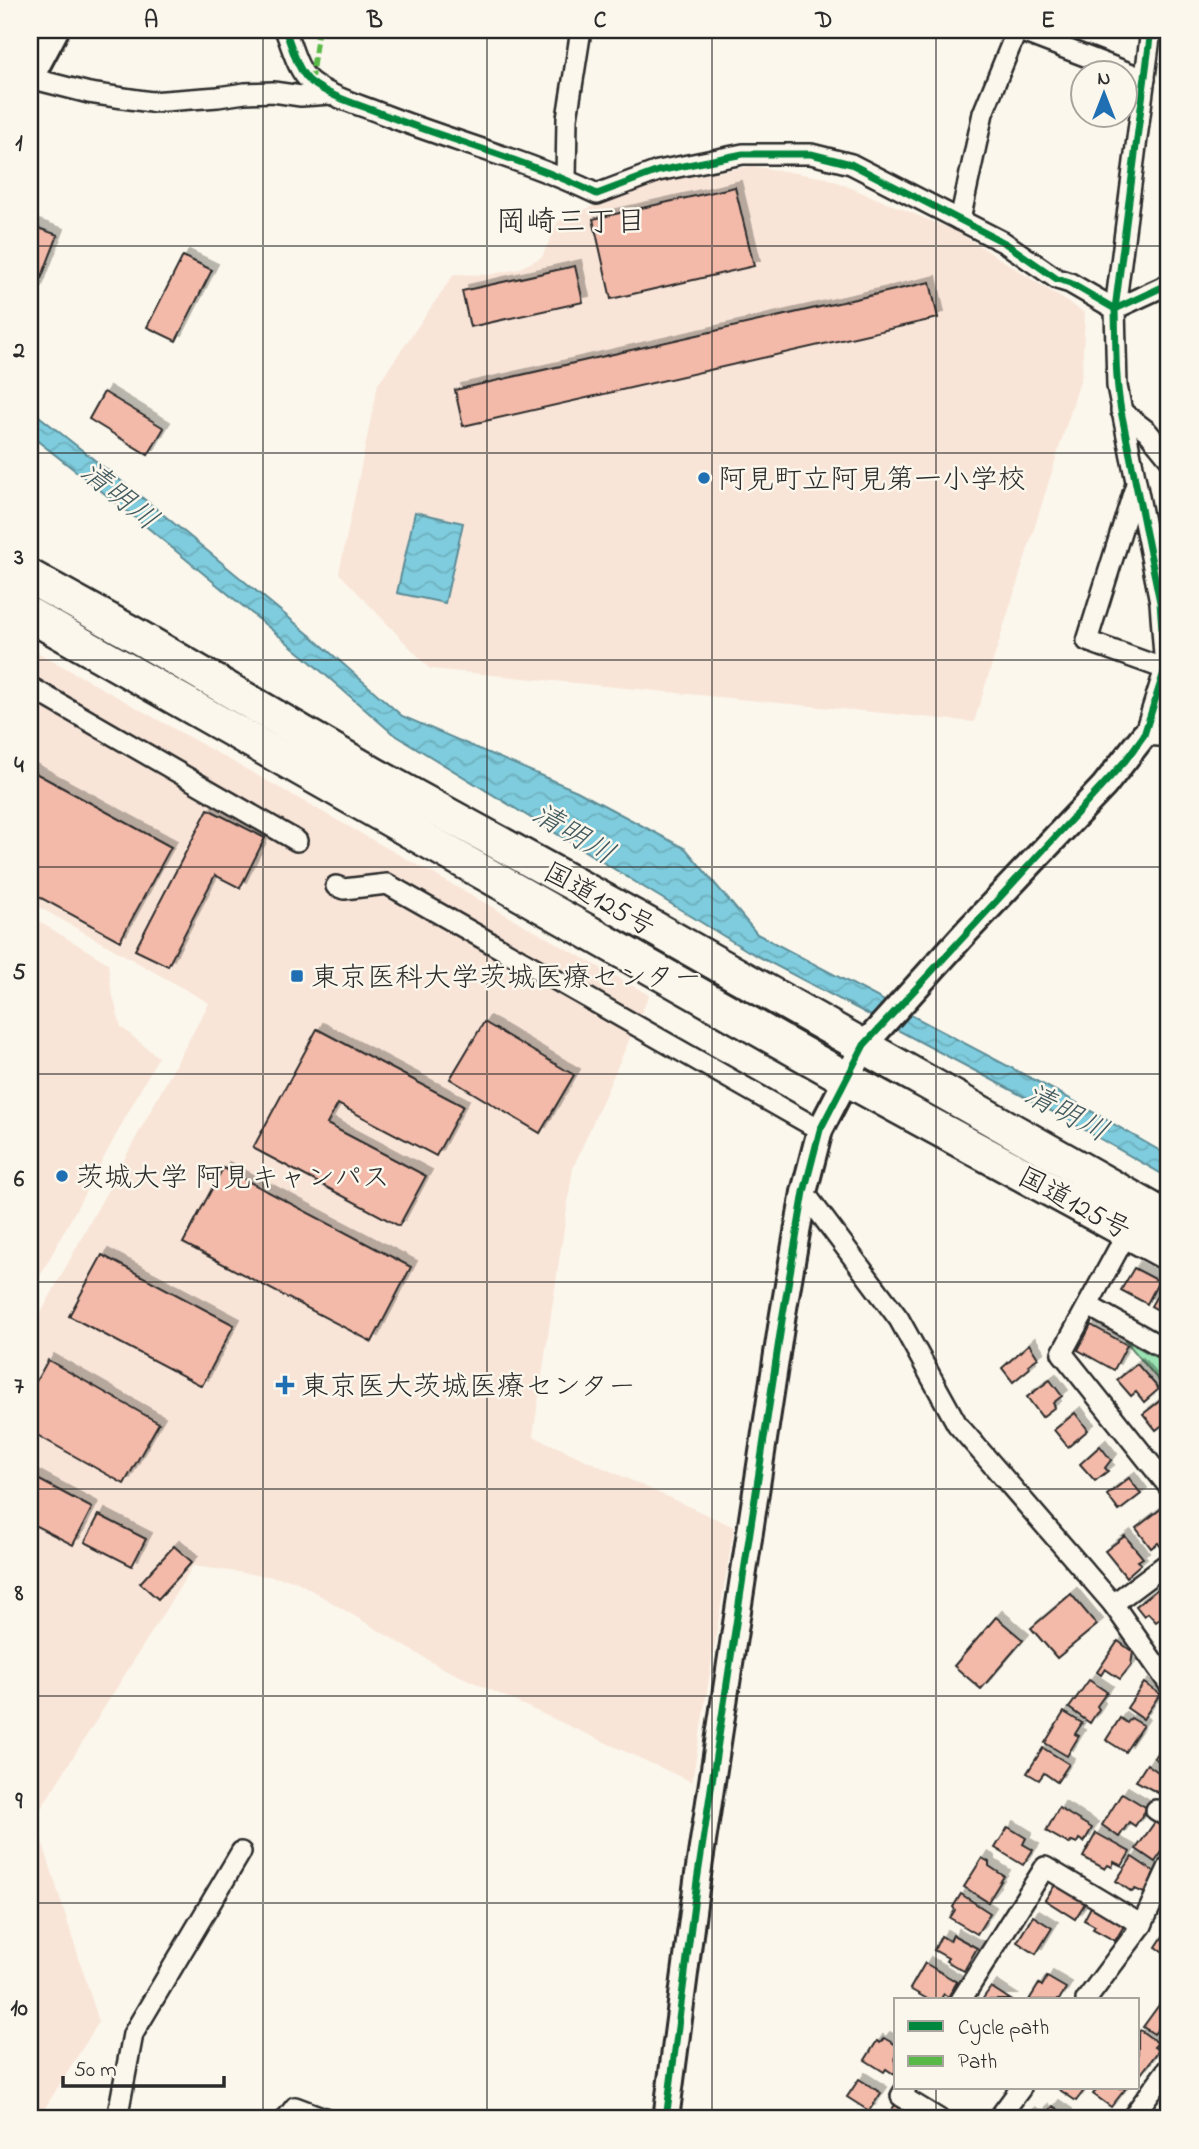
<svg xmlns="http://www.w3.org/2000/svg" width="1199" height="2149" font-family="'Indie Flower','Klee One',sans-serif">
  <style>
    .built { fill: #f9e5d8 }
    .green { fill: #9ce4b3; stroke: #64886f; stroke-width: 2 }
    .water { fill: url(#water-waves); stroke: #5d8c96; stroke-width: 2 }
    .building { fill: #f3baa9; stroke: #2b2b2b; stroke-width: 2; filter: url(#shadow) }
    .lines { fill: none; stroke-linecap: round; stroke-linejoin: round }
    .minor-casing { stroke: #2b2b2b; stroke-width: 24 }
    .tertiary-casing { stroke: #2b2b2b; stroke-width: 30 }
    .trunk-casing { stroke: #2b2b2b; stroke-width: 38 }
    .minor { stroke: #fbf7ec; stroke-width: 19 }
    .tertiary { stroke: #fbf7ec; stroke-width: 24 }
    .trunk { stroke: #fbf7ec; stroke-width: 33 }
    .quiet { stroke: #58b947; stroke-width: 5; stroke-dasharray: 10 5; stroke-linecap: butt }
    .cycleway-casing { stroke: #fbf7ec; stroke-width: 11 }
    .cycleway { stroke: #00873e; stroke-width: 7 }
    .grid { fill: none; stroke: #2b2b2b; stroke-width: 2; stroke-opacity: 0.55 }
    .poi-dot { fill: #1f6fb2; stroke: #fbf7ec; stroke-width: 2.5 }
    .labels { text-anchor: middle; stroke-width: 5; stroke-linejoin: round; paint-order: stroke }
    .poi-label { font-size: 28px; fill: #2b2b2b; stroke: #fbf7ec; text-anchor: start }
    .street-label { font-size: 28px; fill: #2b2b2b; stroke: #fbf7ec }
    .neighbourhood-label { font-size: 30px; fill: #2b2b2b; stroke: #fbf7ec }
    .water-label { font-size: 30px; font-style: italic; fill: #445b60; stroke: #fbf7ec }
    .neatline { fill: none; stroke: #2b2b2b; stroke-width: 2.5 }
    .grid-label { font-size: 23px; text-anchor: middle; font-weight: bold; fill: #2b2b2b }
  </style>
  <defs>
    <pattern id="water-waves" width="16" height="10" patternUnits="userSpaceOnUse" patternTransform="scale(1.75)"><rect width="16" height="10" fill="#7eccdd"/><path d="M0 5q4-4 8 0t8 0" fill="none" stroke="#6dafbe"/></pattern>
    <filter id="shadow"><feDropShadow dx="6" dy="-6" stdDeviation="0" flood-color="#0004"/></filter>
  </defs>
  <rect width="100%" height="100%" fill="#fbf7ec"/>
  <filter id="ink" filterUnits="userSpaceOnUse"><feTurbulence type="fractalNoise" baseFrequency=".0143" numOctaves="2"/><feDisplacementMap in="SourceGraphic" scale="14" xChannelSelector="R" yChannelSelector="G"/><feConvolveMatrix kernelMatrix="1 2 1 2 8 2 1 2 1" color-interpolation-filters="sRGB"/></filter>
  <g filter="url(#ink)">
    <!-- built -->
    <g class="built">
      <path d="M752,166l75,12 131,54 127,81 -3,62 -108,347 -544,-53 -91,-96 39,-189 76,-110 34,1 30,-6 24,-12 16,-36 88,-37z"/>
      <path d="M30,648l619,347 -76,173 -40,268 201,91 -42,255 -252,-115 -146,-87 -101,-14 -158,252 64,204 -61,97h-8v-786l179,-330 -179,-101z"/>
      <path d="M30,916l78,47 3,25 10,39 37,30 -128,238z"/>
    </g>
    <!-- green -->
    <path class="green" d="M1125,1340l44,25v28z"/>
    <!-- water -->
    <g class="water">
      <path d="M30,409l124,98 163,134 85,75 175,75 109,58 71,85 306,161 106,61v22l-116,-66 -305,-161 -356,-218 -86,-75 -164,-135 -112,-88z"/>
      <path d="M415,512l48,11 -18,80 -48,-10z"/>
    </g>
    <!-- building -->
    <g class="building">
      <path d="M735,187l19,79 -143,33 -18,-80z"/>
      <path d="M30,225l28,10 -22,57 -6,-2z"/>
      <path d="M183,256l29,14 -36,71 -29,-14z"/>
      <path d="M575,266l8,36 -113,25 -8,-36z"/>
      <path d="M930,282l8,36 -475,108 -8,-36z"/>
      <path d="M104,392l60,36 -16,27 -59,-36z"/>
      <path d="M30,770l141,77 -51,94 -90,-49z"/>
      <path d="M208,809l57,29 -25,50 -25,-13 -47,91 -33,-16z"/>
      <path d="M484,1022l90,53 -34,58 -90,-54z"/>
      <path d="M317,1029l146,77 -27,50 -98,-52 -11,20 99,52 -27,50 -146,-78z"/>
      <path d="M223,1168l188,99 -39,75 -189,-99z"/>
      <path d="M102,1255l132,70 -32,61 -133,-70z"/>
      <path d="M1134,1268l25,13 -12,23 -26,-14z"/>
      <path d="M1163,1285l6,3v28l-18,-10z"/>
      <path d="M1091,1325l36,20 -13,25 -36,-20z"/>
      <path d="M1029,1344l9,14 -10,7 2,3 -17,14 -11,-14z"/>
      <path d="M48,1360l111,63 -35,61 -94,-53v-39z"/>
      <path d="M1137,1364l22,25 -15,13 -8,-10 -5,4 -14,-16z"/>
      <path d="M1050,1380l12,16 -9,7 2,4 -13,10 -15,-20z"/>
      <path d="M1165,1397l4,5v25l-4,-4 -9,7 -13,-16z"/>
      <path d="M1075,1413l13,17 -20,17 -14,-17z"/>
      <path d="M1100,1446l11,14 -6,8 3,3 -13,10 -15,-17z"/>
      <path d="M30,1475l62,33 -19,37 -43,-22z"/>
      <path d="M1129,1478l12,16 -22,17 -12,-16z"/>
      <path d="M1162,1508l7,10v5l-6,5 6,8v5l-8,6 -3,-4 -7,5 -15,-20z"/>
      <path d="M99,1515l47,24 -14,27 -47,-24z"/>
      <path d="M1125,1536l18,22 -5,3 3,3 -15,13 -21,-26z"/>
      <path d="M174,1546l18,16 -34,37 -18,-16z"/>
      <path d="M1163,1585l6,8v19l-13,10 -8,-9 -4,3 -8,-10z"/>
      <path d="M1071,1594l26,31 -40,33 -26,-30z"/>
      <path d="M996,1617l27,23 -42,49 -27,-23z"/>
      <path d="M1118,1641l15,11 -2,13 -11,14 -15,-10 -4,6 -4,-3z"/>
      <path d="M1089,1680l18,12 -10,14 2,3 -9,14 -21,-15z"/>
      <path d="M1144,1683l16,11 -17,25 -16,-11z"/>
      <path d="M1064,1712l18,11 -7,11 4,2 -12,20 -22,-13z"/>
      <path d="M1120,1718l7,5 4,-5 12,7 -18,27 -19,-12z"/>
      <path d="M1166,1738l3,2v24l-3,-2 -1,3 -11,-7z"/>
      <path d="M1043,1748l26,16 -12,18 -13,-9 -5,7 -12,-7z"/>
      <path d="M1147,1764l18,13 -7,16 -22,-12z"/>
      <path d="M1122,1793l25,15 -12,18 -6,-4 -10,15 -17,-12z"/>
      <path d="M1059,1808l33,20 -8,14 -5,-3 -2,4 -5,-2 -3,3 -23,-13z"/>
      <path d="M1155,1822l14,10v18l-1,2 -4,-3 -9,13 -19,-13z"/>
      <path d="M1008,1827l18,11 -3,6 10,6 -10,15 -28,-17z"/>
      <path d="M1096,1833l34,19 -8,14 -8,-4 -2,5 -4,-2 -3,4 -22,-12z"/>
      <path d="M1132,1857l24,16 -12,20 -9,-4 -3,3 -16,-11z"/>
      <path d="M982,1858l7,4v4l15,10 -16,26 -24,-15z"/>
      <path d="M1057,1882l30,18 -12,19 -30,-19z"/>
      <path d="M961,1894l29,19 -13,21 -27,-16 5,-8 -2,-3z"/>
      <path d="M1092,1905l33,19 -10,17 -22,-12 2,-3 -11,-6z"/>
      <path d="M1033,1916l19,12 -16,26 -19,-12z"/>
      <path d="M1169,1927v33l-3,-2 2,-3 -12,-8z"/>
      <path d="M953,1935l24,13 -13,23 -18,-10 2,-3 -14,-8 7,-14 9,5z"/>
      <path d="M925,1963l32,19 -9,15 -4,-3 -4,6h-11l-19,-11z"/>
      <path d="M1047,1977l19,11 -7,12h-30l10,-16 3,2z"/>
      <path d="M991,1987l20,13h-29z"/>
      <path d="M1167,1994l2,2v35l-8,-6 -7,9 -11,-7z"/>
      <path d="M1140,2030l18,13 -4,4 5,3 -18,24 -3,-3v-38z"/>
      <path d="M884,2038l12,7 -1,30 -9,-6 -2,3 -19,-12 12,-19 3,2z"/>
      <path d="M859,2079l22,14 -12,18 -22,-14z"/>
      <path d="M1057,2088h29l-10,13z"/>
      <path d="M1098,2088h28l-15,19 -18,-13z"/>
      <path d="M895,2105l20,14h-30z"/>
      <path d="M1053,2106l13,9 -3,4h-38l4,-6 8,5 5,-8 5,4z"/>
    </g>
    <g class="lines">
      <defs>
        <g id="minor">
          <path d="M285,30c7,16 12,41 26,52 21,16 50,23 74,33 70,27 144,46 212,79l61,-23 85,-17h68l40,10 154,79 52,36 13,4 45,26 54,-25"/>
          <path d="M1017,30l128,49"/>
          <path d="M1151,30l-36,279 2,77 43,216 5,67 -21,66 15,1 10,-7"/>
          <path d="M30,78l59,15 62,9 67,-5 27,-4 28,-1 28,4 30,-2"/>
          <path d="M566,179l1,-61 14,-88"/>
          <path d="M960,220l23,-107 34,-83"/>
          <path d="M1121,411l26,20 22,27"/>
          <path d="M1135,487l-48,154 78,28"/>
          <path d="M30,687l267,154"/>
          <path d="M336,886l8,3 43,-5 433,246"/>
          <path d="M804,1192l95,127 58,105 156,180 56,80"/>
          <path d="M1128,1231l-66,122 107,134"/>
          <path d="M1089,1306l80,45"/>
          <path d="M1113,1604l56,-42"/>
          <path d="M1156,1810l13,8"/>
          <path d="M961,2000l84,-133 97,58"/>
          <path d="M1086,2000l56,-75 27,-59"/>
          <path d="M906,2088l-5,8 38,23"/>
          <path d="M117,2119l16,-85 108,-182"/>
          <path d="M286,2119l9,-12 32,12"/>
          <path d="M998,2119l23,-31"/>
          <path d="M1131,2119l38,-52"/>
        </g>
        <g id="tertiary">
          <path d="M30,79l26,-49"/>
          <path d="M666,2119l31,-238 86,-567 21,-122 16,-62 44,-85 103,-114 137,-145 40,-51"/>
        </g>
        <g id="trunk">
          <path d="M30,577l105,58 240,140 263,144 531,300"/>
          <path d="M30,615l815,463 324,176"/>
        </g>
      </defs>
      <!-- minor casing -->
      <use href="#minor" class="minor-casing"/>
      <!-- tertiary casing -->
      <use href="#tertiary" class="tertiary-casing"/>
      <!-- trunk casing -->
      <use href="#trunk" class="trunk-casing"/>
      <!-- minor -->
      <use href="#minor" class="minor"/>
      <!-- tertiary -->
      <use href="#tertiary" class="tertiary"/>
      <!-- trunk -->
      <use href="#trunk" class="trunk"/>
      <!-- quiet -->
      <path class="quiet" d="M311,82l7,-52"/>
      <defs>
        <g id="cycleway">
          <path d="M285,30c7,16 12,41 26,52 21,16 50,23 74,33 70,27 144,46 212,79l61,-23 85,-17h68l40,10 154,79 52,36 13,4 45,26 54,-25"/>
          <path d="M666,2119l31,-238 86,-567 21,-122 16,-62 44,-85 261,-284 19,-26 21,-66 -5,-67 -39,-191c-6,-34 -5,-67 -6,-102l36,-279"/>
        </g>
      </defs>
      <!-- cycleway casing -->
      <use href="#cycleway" class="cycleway-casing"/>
      <!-- cycleway -->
      <use href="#cycleway" class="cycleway"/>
    </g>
  </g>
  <!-- grid -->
  <path class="grid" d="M263,30v2089M487,30v2089M712,30v2089M936,30v1970M30,246h1139M30,453h1139M30,660h1139M30,867h1139M30,1074h1139M30,1282h1139M30,1489h1139M30,1696h1139M30,1903h1139M936,2088v31"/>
  <!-- markers -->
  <g class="poi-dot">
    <circle cx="704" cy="478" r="7"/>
    <rect x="290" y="969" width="14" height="14" rx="3.5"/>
    <circle cx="62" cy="1176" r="7"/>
    <path d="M281.5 1374.5h7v7h7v7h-7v7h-7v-7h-7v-7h7z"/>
  </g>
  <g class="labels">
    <!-- poi labels -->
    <g class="poi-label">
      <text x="718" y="488">阿見町立阿見第一小学校</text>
      <text x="311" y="986">東京医科大学茨城医療センター</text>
      <text x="76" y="1186">茨城大学 阿見キャンパス</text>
      <text x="301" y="1395">東京医大茨城医療センター</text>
    </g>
    <!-- street labels -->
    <g class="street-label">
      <text transform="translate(600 898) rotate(29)" y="10">国道125号</text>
      <text transform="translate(1075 1202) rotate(28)" y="10">国道125号</text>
    </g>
    <!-- neighbourhood labels -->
    <g class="neighbourhood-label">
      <text x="571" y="231">岡崎三丁目</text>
    </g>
    <!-- water labels -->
    <g class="water-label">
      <text transform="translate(120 495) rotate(39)" y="10">清明川</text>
      <text transform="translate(574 833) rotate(31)" y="10">清明川</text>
      <text transform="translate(1067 1112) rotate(28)" y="10">清明川</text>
    </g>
  </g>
  <!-- margin -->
  <rect width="1199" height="2149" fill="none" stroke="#fbf7ec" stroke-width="77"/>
  <!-- legend -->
  <rect x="894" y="1998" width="245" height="91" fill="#fbf7ec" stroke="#a8a59f" stroke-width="2"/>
  <rect x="908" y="2021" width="35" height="10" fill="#00873e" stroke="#a8a59f" stroke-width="2"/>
  <text x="958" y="2034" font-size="21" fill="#2b2b2b">Cycle path</text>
  <rect x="908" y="2056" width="35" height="10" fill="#58b947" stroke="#a8a59f" stroke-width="2"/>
  <text x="958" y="2068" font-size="21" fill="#2b2b2b">Path</text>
  <!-- north arrow -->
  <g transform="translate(1104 94)"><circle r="33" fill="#fbf7ec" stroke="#a8a59f" stroke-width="2"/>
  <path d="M0-5L12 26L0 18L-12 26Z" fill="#1f6fb2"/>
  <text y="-10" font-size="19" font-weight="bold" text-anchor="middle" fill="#2b2b2b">N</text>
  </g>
  <!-- scale -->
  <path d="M63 2076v10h161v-10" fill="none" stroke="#2b2b2b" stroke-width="3.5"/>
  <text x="74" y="2076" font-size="21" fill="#2b2b2b" stroke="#fbf7ec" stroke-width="5" paint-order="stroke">50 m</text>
  <rect x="38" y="38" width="1122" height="2072" class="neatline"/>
  <g class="grid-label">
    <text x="151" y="27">A</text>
    <text x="375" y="27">B</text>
    <text x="600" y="27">C</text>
    <text x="824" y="27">D</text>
    <text x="1048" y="27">E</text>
    <text x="19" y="150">1</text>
    <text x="19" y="357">2</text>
    <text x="19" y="564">3</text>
    <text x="19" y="772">4</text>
    <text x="19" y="979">5</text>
    <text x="19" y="1186">6</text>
    <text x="19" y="1393">7</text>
    <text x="19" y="1600">8</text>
    <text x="19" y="1808">9</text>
    <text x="19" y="2015">10</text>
  </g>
</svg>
